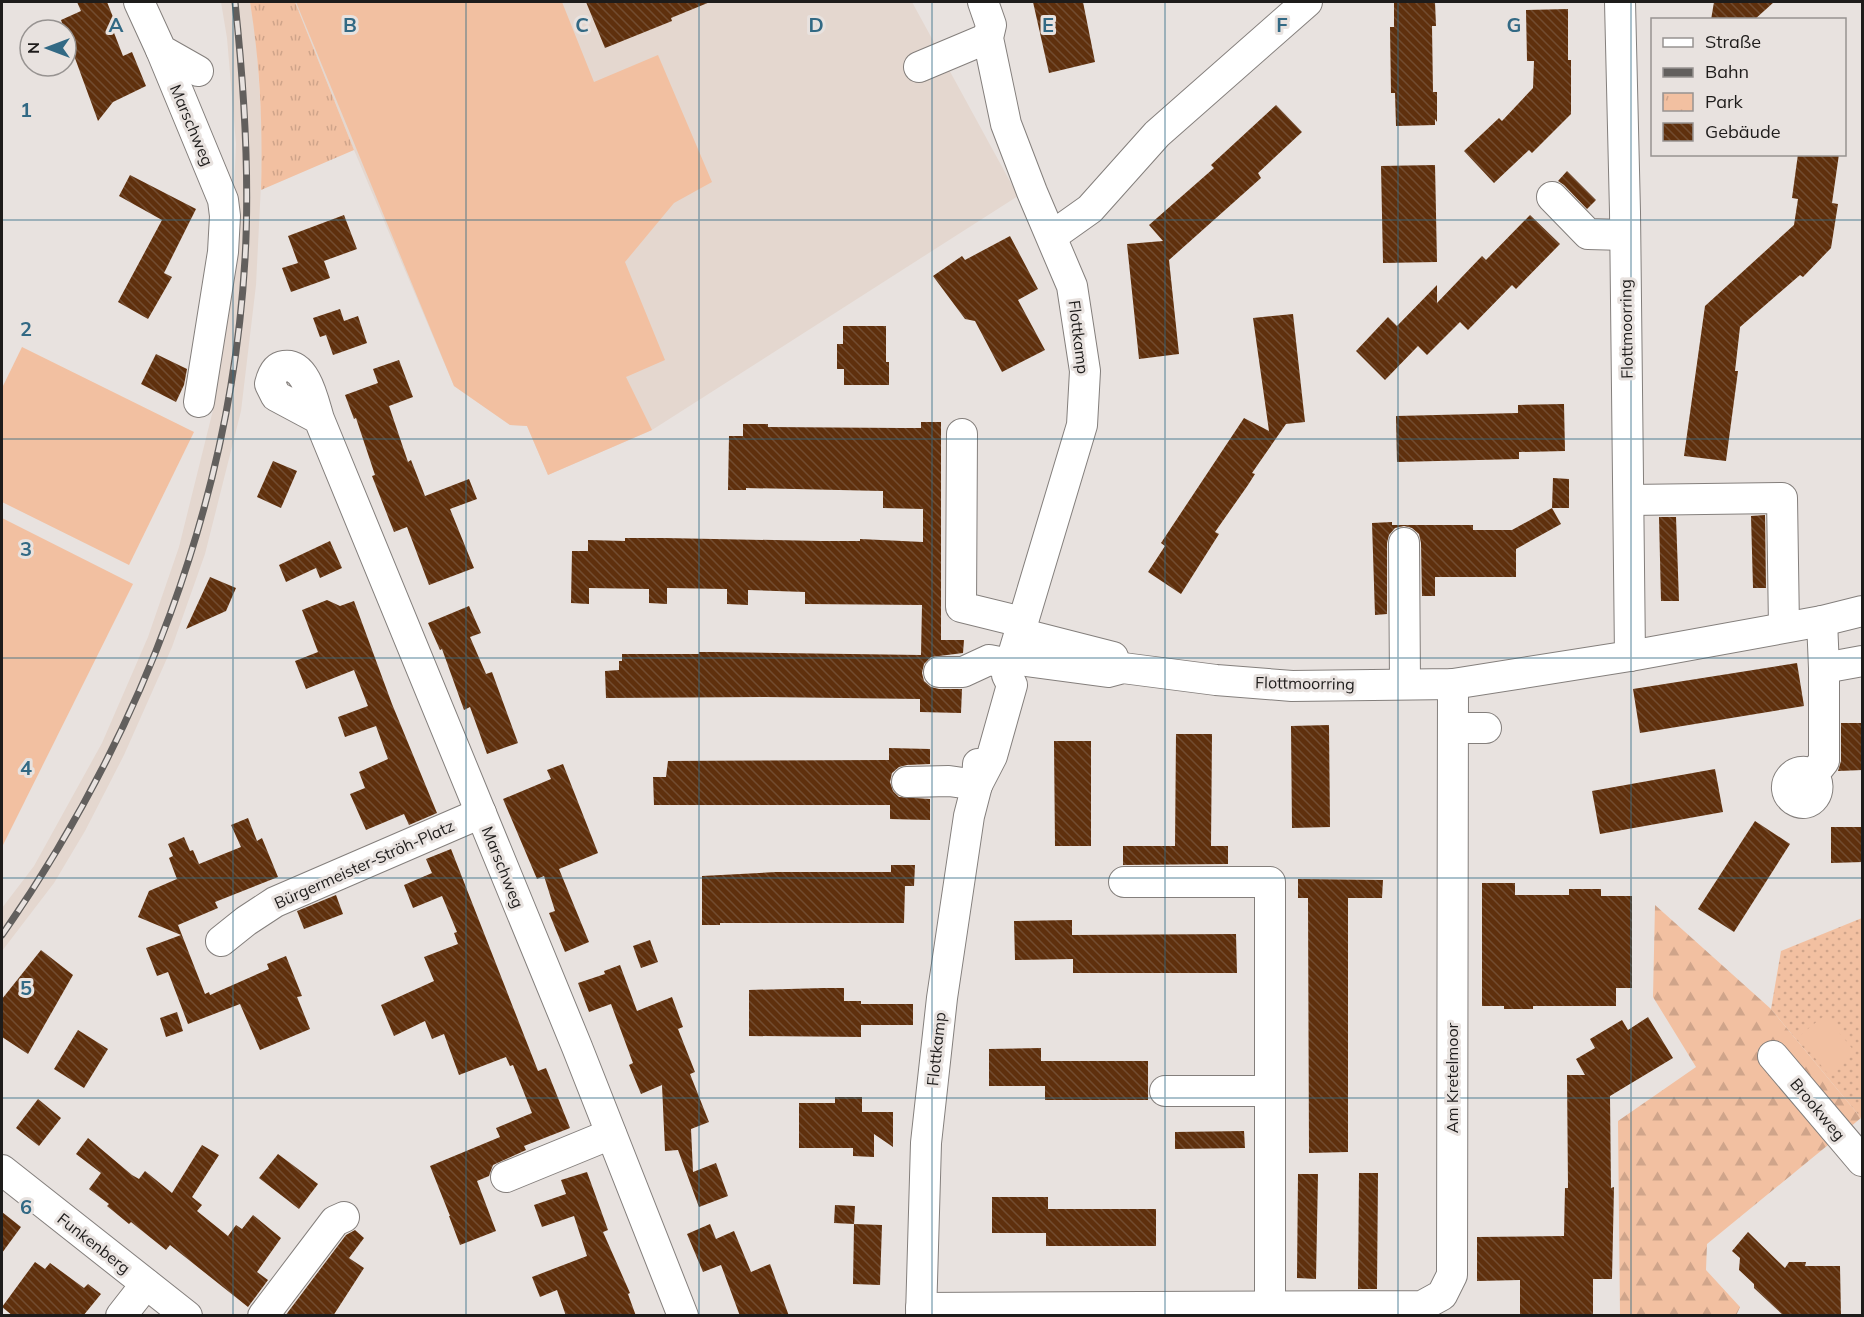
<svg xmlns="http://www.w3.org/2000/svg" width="1864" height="1317" font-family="Mulish,sans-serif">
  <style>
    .built { fill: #e4d7cf }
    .grass { fill: url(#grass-dots) }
    .forest { fill: url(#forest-firs) }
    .park { fill: url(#park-tufts) }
    .garden { fill: #f2c0a1 }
    .building { fill: url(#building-back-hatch) }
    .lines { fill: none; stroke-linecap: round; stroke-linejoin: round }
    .minor-casing { stroke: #847f7c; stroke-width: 32 }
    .minor { stroke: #fff; stroke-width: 30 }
    .rail-casing { stroke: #625f5d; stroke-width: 7 }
    .rail { stroke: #e8e2df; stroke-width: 4.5; stroke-dasharray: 14; stroke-linecap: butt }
    .grid { fill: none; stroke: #326984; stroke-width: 1.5; stroke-opacity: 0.55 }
    .labels { text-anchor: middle; stroke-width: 6; stroke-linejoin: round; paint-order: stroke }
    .street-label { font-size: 16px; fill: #1e1c1b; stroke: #e8e2df }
    .grid-label { font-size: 20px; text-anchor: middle; font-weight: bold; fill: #326984; stroke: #e8e2df; stroke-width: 6; stroke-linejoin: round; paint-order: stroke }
  </style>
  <defs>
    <pattern id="grass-dots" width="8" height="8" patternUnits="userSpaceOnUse" patternTransform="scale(1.5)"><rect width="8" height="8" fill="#f2c0a1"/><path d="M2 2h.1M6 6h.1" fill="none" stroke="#cfa48a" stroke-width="1.8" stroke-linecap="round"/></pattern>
    <pattern id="forest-firs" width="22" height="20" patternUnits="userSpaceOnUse" patternTransform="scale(1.5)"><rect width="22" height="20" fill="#f2c0a1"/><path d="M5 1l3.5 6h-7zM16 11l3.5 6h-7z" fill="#cfa48a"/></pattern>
    <pattern id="park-tufts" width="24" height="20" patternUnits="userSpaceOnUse" patternTransform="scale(1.5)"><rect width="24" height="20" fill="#f2c0a1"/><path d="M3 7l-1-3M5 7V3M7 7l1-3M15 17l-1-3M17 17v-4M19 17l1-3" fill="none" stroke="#cfa48a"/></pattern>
    <pattern id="building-back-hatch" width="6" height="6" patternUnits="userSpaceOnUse" patternTransform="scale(1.5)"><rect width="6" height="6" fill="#5f300d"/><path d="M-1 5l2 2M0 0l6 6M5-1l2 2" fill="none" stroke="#724c30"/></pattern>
  </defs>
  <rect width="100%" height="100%" fill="#e8e2df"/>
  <!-- built -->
  <g class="built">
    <path d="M221,2h29l6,34 7,109 -7,140 -15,126 -36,143 -33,93 -48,108 -39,76 -31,52 -52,68v-43l32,-42 68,-123 46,-106 31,-90 35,-141 16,-127 6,-135 -9,-106z"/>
    <path d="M295,2h617l106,194 -366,234 -104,45 -21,-49 -17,-1 -56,-39 -100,-236z"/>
  </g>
  <!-- grass -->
  <path class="grass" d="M1862,918v198l-1,2 -90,-109 10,-58z"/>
  <!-- forest -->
  <path class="forest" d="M1655,905l116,104 90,109 -154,126 -1,26 34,37 -4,9 -116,-1 -2,-194 78,-54 -43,-70z"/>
  <!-- park -->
  <path class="park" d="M250,2h45l59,148 -93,40c2,-63 -1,-127 -11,-188z"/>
  <!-- garden -->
  <g class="garden">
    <path d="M296,2h266l32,80 64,-27 54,127 -38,21 -49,59 40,98 -39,17 26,53 -104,45 -21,-49 -17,-1 -56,-39z"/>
    <path d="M22,347l172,85 -65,133 -127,-63v-114z"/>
    <path d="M2,518l131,66 -131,263z"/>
    <path d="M1825,1015l30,37 -27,22 -30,-37z"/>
  </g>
  <!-- building -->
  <g class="building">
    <path d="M77,2h30l8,20 -4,3 12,31 9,-4 14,34 -33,16 -15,19 -37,-101 20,-9z"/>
    <path d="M586,2h124l-39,16 1,3 -67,27z"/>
    <path d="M1033,2h50l12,60 -46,11z"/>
    <path d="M1394,2h41l1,24h-4l1,66h4v30l-2,-3v6l-39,1 -1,-33h-4l-1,-66h4z"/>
    <path d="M1714,2h60l-20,18h-43z"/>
    <path d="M1568,9v51h3v54l-39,39 -3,-3 -35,33 -30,-32 35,-33 3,3 31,-33 1,-27h-7l-1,-51z"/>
    <path d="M1276,105l26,27 -44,41 3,5 -92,82 10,94 -40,5 -12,-115 36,-3 -14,-16 65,-57 -3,-3z"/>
    <path d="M1798,154h41l-7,49 6,1 -7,44 -28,29 -3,-2 -60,52 -5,44h3l-12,90 -42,-5 21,-150 89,-81 4,-26 -6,-1z"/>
    <path d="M1435,165l2,97 -54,1 -2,-97z"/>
    <path d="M1567,171l29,29 -9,9 -23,-24 -6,-4z"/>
    <path d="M130,175l66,34 -32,64 8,4 -24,42 -30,-17 44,-82 -43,-24z"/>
    <path d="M344,215l13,34 -33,12 6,17 -39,14 -9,-24 16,-5 -10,-27z"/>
    <path d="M1530,215l30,29 -44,45 -4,-4 -44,45 -8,-8 -33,33 -9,-9 -33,34 -29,-29 32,-34 9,9 40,-41v18l45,-47 4,4z"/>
    <path d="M1010,236l28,53 -20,11 27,50 -43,22 -27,-51 -10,-2 -32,-43 29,-20 3,4z"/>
    <path d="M340,309l4,12 14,-5 9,27 -34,12 -7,-20 -6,2 -7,-19z"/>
    <path d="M1293,314l12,108 -19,2 -34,49 3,1 -7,11 -33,47 4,2 -38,60 -33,-22 17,-26 -4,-3 83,-125 25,13 -16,-113z"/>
    <path d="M843,326h43v36h3v23h-45v-16h-7v-25h6z"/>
    <path d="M156,354l31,15 -3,16 -8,17 -35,-18z"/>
    <path d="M399,360l14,37 -24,9 19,56 3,-2 14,36 44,-17 8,20 -27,10 24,59 -45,17 -22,-58 -13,5 -22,-56 3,-1 -19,-57 -2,1 -9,-24 33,-12 -5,-14z"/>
    <path d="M1564,404l1,47 -46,1v7l-122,3 -1,-46 122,-3v-8z"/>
    <path d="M921,422h20v218h23l-1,13 -32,4 -7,7 -2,9 2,8 7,6 8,2h23l-1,24 -41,-1v-13l-155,-2 -159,1 -1,-27 14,-1v-9h3v-7h77v-2h17l205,3 1,-50 -117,-1v-12l-57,-2v15l-21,-1v-15l-60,-1v16l-18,-1v-14l-60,-1v16l-18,-1 1,-52h16v-11l37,1v-3h39l157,3h39v-2l63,3v-33l-40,-1v-17l-137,-3v2h-18l1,-54h14v-12h25v3l133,1h20z"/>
    <path d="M273,461l24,10 -16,37 -24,-11z"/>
    <path d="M1553,478l16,1v29h-17z"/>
    <path d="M1552,508l9,16 -45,25v28h-81v19h-13l-1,-53 -2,-9 -7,-6 -8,-2 -9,2 -6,7 -2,8v71l-12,1 -3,-92 20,-1v3h81v5h39z"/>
    <path d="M1765,515l1,73h-13l-2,-72z"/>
    <path d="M1659,517h17l3,84h-18z"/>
    <path d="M330,541l12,27 -22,10 -4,-10 -30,14 -7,-17z"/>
    <path d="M210,577l26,11 -10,23 -40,18z"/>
    <path d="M327,600l13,6 14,-5 38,103 45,109 -28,12 -5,-11 -38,16 -16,-36 15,-6 -6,-16 29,-13 -12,-33 -31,11 -7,-20 30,-11 -14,-36 -48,19 -11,-28 23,-9 -16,-42z"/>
    <path d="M469,606l12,27 -11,4 16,37 6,-2 26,71 -31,11 -17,-47 -6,3 -22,-61 -2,1 -12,-27z"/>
    <path d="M1797,663l7,43 -164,27 -7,-44z"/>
    <path d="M1841,723h22v47l-25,1 3,-10z"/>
    <path d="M1329,725l1,102 -38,1 -1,-102z"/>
    <path d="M1176,734h36l-1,112h17v18l-105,1v-19h52z"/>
    <path d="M1054,741h37v105h-36z"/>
    <path d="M889,748l41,1v15l-23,1 -8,2 -7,6 -2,9 3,9 6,6 31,2v21l-40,-1v-14h-236l-1,-28h13l2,-16 221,-1z"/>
    <path d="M563,764l35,89 -39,16 30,73 -24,10 -16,-39 6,-2 -11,-35 -7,3 -34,-80 48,-20 -4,-9z"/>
    <path d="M1715,769l8,43 -123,22 -8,-43z"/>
    <path d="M248,818l9,23 5,-3 16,39 -63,25 3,6 -40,17 27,69 4,-2 1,3 59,-26 -2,-5 19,-8 16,40 -5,1 13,32 -50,21 -20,-46 -52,20 -20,-52 -11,4 -11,-28 35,-13 -43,-18 11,-26 28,-12 -8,-21 4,-2 -5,-12 16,-7 6,14 3,-1 6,14 42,-17 -10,-22z"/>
    <path d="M1755,821l35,23 -56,88 -36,-23z"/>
    <path d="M1831,827h32v35l-32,1z"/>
    <path d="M451,849l87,222 8,-3 24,60 -46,18 2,4 -33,15 -4,11 -12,5 19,50 -36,14 -11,-29h1l-20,-50 70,-29 -4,-9 36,-15 -19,-48 -3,1 -4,-9 -47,18 -15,-41 -12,5 -7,-18 -31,15 -13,-31 53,-24 -10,-24 34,-13 -4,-11 3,-1 -15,-36 -29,12 -9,-23 28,-12 -6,-14z"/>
    <path d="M891,865h24l-1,21h-9l-1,37h-184v2h-18v-49l74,-4h115z"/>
    <path d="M1298,879l85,1 -1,18h-34v254l-39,1 -1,-255h-10z"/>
    <path d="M1482,883h33v12h54v-6h32v7h31v92h-16v18h-83v3h-29v-3h-22z"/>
    <path d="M336,895l7,19 -39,15 -7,-18z"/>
    <path d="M1072,920v15l164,-1 1,39h-164v-14l-58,1 -1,-39z"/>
    <path d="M650,940l8,22 -17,6 -8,-22z"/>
    <path d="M41,950l32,25 -45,79 -26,-17v-38z"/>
    <path d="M620,965l17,46 35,-14 11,30 -5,2 17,43 -5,2 19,48 -18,7 2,43 23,-9 12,33 -29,11 -21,-57 -13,1 -3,-66 -21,9 -12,-29 4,-2 -22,-59 -22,8 -11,-29 27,-9 -1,-3z"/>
    <path d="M824,988h20v13h17v3h52v21h-52v12l-112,-1v-46z"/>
    <path d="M177,1012l6,19 -17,6 -6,-19z"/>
    <path d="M1648,1017l25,41 -63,38 1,92 3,-1 -2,92h-19v37h-73v-36l-43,1v-44l87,-1 1,-48h3l-1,-113h18l-9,-16 19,-11 -5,-9 32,-19 6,10z"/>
    <path d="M78,1030l30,19 -24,39 -30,-19z"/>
    <path d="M1041,1048v13h107v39h-103v-14h-56v-37z"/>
    <path d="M835,1097h27v15h31v35l-19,-13v23l-21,-1v-8h-54v-45h36z"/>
    <path d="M38,1099l23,19 -22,28 -23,-18z"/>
    <path d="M1244,1131l1,17 -70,1v-17z"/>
    <path d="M88,1138l44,37 7,4 6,-8 27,22 30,-48 17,10 -27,42 10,8 -5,6 31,25 8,-11 6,4 11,-14 28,23 -24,34 11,8 -20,27 -78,-62 -4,5 -35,-28 -2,2 -22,-18 2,-2 -20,-15 12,-16 -25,-19z"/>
    <path d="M278,1154l40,30 -19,25 -40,-31z"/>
    <path d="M587,1172l21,58 -5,2 27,61 -2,1 8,22h-70l-9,-26 -17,7 -8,-20 55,-21 -13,-40 -32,11 -8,-22 32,-11 -5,-14z"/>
    <path d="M1359,1173h19l-1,116h-19z"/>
    <path d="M1298,1174h20l-2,105 -19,-1z"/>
    <path d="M992,1197h56v12h108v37h-110v-13h-54z"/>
    <path d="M835,1205l20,1 -1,18 -20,-1z"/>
    <path d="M2,1212l19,15 -19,26z"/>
    <path d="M710,1224l6,15 18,-8 17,41 19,-8 19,52h-49l-19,-51 -18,7 -16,-38z"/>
    <path d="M854,1224l28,1 -2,60 -27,-1z"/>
    <path d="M355,1230l9,8 -15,20 15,10 -31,48h-48l61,-81z"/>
    <path d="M1748,1232l37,36 4,-6h17l-1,4h35l1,50h-57l-30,-28v-4l-15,-14 1,-12 -8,-7z"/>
    <path d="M35,1262l10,7 5,-6 34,25 4,-4 13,10 -18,22h-70l-11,-9z"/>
  </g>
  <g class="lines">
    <defs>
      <g id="minor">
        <path d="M139,2l22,48 37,21"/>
        <path d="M1620,2l5,210 5,444"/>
        <path d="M161,50l62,150 2,16 -2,36 -24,150"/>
        <path d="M919,67l69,-29"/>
        <path d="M1552,197l36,37 37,1"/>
        <path d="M1052,236l38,-27 67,-75 150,-132"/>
        <path d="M319,419l-43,-23 -6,-12c2,-8 5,-17 14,-18 23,-3 30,38 35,53l258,628 106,269"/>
        <path d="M962,434l-1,173 61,15"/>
        <path d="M1629,500l153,-2 2,129"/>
        <path d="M1404,543l1,141"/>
        <path d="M1019,633l94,24"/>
        <path d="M1011,659l97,13 15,-4 93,12 76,6 161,-2 177,-28 192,-35 40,-10"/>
        <path d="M1824,668l38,-7"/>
        <path d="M939,672h24l26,-12 21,4"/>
        <path d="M1453,728h33"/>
        <path d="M1813,775c12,14 -2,36 -19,25 -18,-13 2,-37 19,-25l11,-14v-93l-2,-47"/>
        <path d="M907,782l42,-1 28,4"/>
        <path d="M977,785l15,-29 20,-71 -5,-10 75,-250 3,-54 -13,-85 -40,-94 -26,-68 -18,-86 3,-13 -8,-23"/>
        <path d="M1124,882h146v425"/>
        <path d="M221,941l25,-20 29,-19 206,-89"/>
        <path d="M1773,1056l89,105"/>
        <path d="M1165,1091h105"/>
        <path d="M2,1170l185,146"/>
        <path d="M506,1177l105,-43"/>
        <path d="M921,1308l501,-2 20,-11 10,-20 1,-591"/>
        <path d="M121,1316l25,-32"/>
        <path d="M263,1316l72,-95 9,-4"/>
        <path d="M921,1316l5,-173 16,-145 27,-182 8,-31 1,-21"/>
      </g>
    </defs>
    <!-- minor casing -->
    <use href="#minor" class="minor-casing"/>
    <!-- minor -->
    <use href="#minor" class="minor"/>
    <defs>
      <path id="rail" d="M2,935c139,-200 229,-432 243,-676 5,-86 -1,-173 -10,-257"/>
    </defs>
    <!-- rail casing -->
    <use href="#rail" class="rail-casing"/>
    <!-- rail -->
    <use href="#rail" class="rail"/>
  </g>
  <!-- grid -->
  <path class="grid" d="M233,2v1314M466,2v1314M699,2v1314M932,2v1314M1165,2v1314M1398,2v1314M1631,2v1314M2,220h1860M2,439h1860M2,658h1860M2,878h1860M2,1098h1860"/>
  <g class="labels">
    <!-- street labels -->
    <g class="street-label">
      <text transform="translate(192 125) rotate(67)" y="6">Marschweg</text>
      <text transform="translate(1626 329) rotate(-91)" y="6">Flottmoorring</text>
      <text transform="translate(1079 337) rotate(83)" y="6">Flottkamp</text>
      <text transform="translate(1305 683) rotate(1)" y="6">Flottmoorring</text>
      <text transform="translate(364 864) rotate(-24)" y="6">Bürgermeister-Ströh-Platz</text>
      <text transform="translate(503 867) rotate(68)" y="6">Marschweg</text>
      <text transform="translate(936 1049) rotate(-84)" y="6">Flottkamp</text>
      <text transform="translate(1452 1078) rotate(-90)" y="6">Am Kretelmoor</text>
      <text transform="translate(1818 1109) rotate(50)" y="6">Brookweg</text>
      <text transform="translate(94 1243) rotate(38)" y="6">Funkenberg</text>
    </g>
  </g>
  <g class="grid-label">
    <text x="116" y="32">A</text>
    <text x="350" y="32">B</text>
    <text x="582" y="32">C</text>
    <text x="816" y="32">D</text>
    <text x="1048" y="32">E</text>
    <text x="1282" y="32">F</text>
    <text x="1514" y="32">G</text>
    <text x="26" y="117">1</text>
    <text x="26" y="336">2</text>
    <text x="26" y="556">3</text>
    <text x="26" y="775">4</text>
    <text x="26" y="995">5</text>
    <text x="26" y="1214">6</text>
  </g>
  <!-- border -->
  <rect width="1864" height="1317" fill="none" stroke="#1e1c1b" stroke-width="6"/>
  <!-- legend -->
  <rect x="1651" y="18" width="195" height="138" fill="#e8e2df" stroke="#979391" stroke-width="1.5"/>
  <rect x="1663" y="38" width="30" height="9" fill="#ffffff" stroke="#979391" stroke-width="1.5"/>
  <text x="1705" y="48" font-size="18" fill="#1e1c1b">Straße</text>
  <rect x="1663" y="68" width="30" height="9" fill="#625f5d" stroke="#979391" stroke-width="1.5"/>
  <text x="1705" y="78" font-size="18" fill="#1e1c1b">Bahn</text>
  <rect x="1663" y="93" width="30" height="18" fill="url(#park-tufts)" stroke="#979391" stroke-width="1.5"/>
  <text x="1705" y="108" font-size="18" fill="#1e1c1b">Park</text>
  <rect x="1663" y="123" width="30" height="18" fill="url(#building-back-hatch)" stroke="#979391" stroke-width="1.5"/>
  <text x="1705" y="138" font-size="18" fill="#1e1c1b">Gebäude</text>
  <!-- north arrow -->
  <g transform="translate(48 48) rotate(270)"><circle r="28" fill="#e8e2df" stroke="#979391" stroke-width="1.5"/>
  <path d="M0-4.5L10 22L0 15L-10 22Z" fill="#326984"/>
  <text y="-9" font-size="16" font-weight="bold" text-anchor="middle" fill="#1e1c1b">N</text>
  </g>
</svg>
